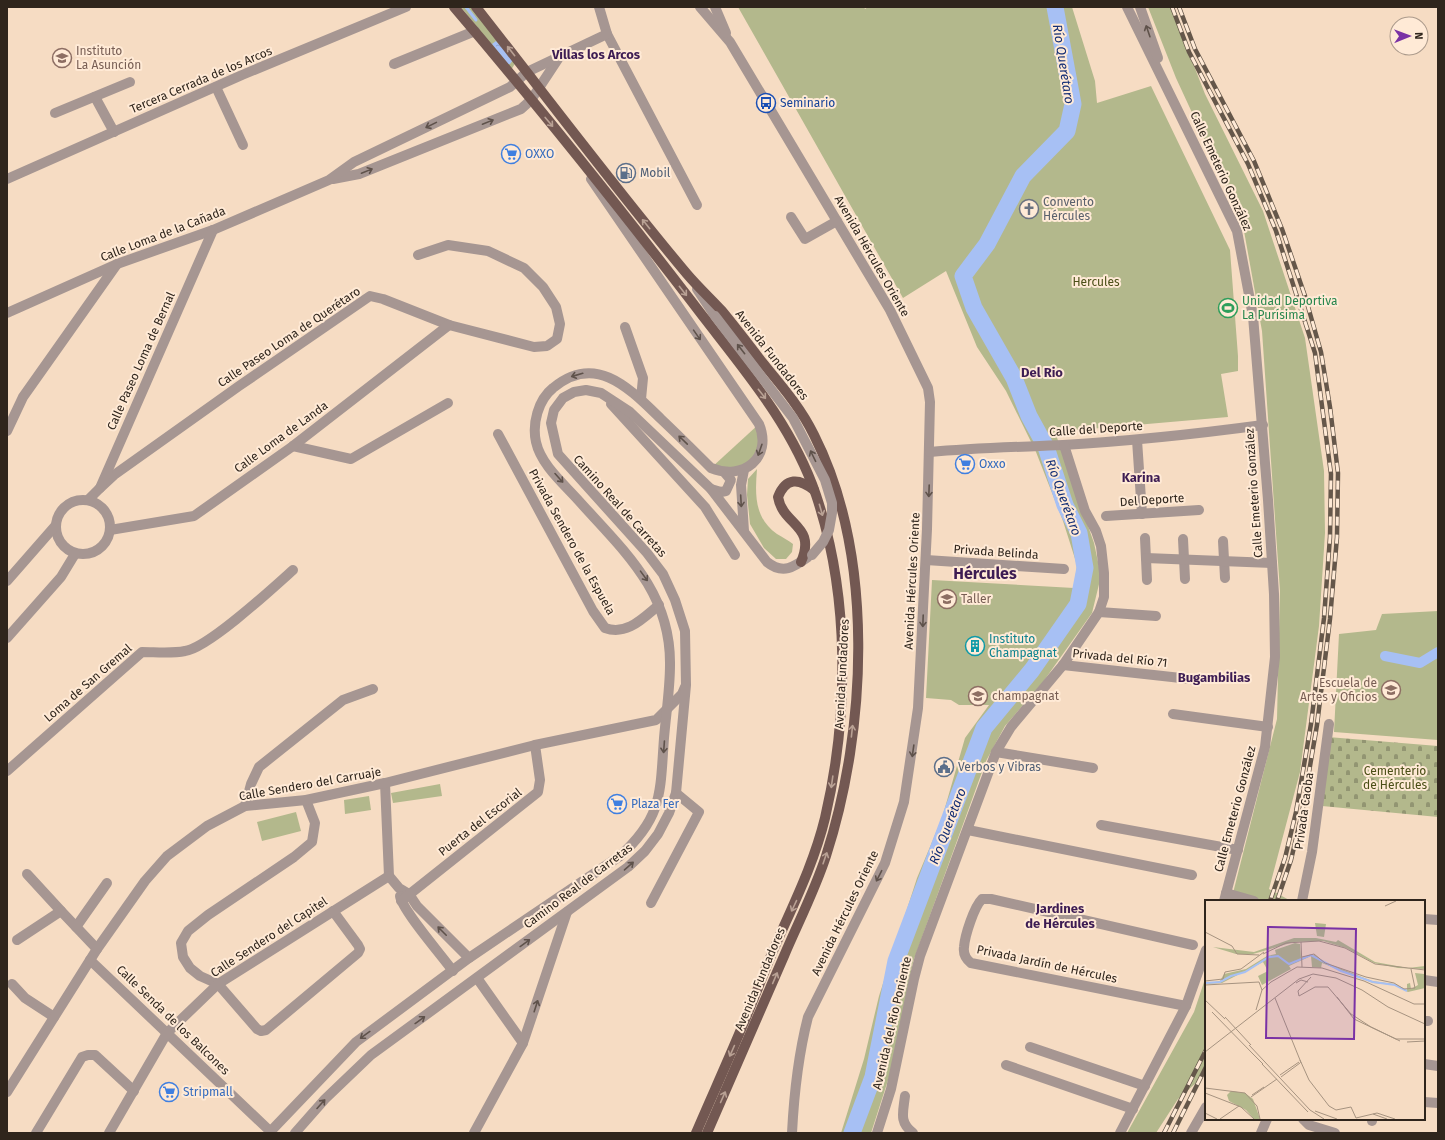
<svg xmlns="http://www.w3.org/2000/svg" width="1445" height="1140" font-family="'Fira Sans',sans-serif">
  <style>
    .cemetery { fill: url(#cemetery-stones) }
    .park { fill: #b3b88c }
    .water { fill: url(#water-ripples) }
    .lines { fill: none; stroke-linecap: round; stroke-linejoin: round }
    .stream { stroke: #a7c0f4; stroke-width: 3 }
    .canal { stroke: #a7c0f4; stroke-width: 10 }
    .river { stroke: #a7c0f4; stroke-width: 17 }
    .minor { stroke: #a69692; stroke-width: 10 }
    .major { stroke: #735852; stroke-width: 10 }
    .rail-casing { stroke: #65574a; stroke-width: 4.5 }
    .rail { stroke: #ffead6; stroke-width: 3; stroke-dasharray: 9; stroke-linecap: butt }
    .minor-bridge { stroke: #a69692; stroke-width: 10 }
    .oneway { stroke: #5f524b }
    .oneway2 { stroke: #b9a194 }
    .labels { text-anchor: middle; stroke-width: 4; stroke-linejoin: round; paint-order: stroke }
    .education-label { font-size: 12px; fill: #785e54; stroke: #ffead6; text-anchor: start }
    .street-label { font-size: 12px; fill: #2f251c; stroke: #ffead6 }
    .transit-label { font-size: 12px; fill: #164399; stroke: #ffead6; text-anchor: start }
    .shop-label { font-size: 12px; fill: #366cbe; stroke: #ffead6; text-anchor: start }
    .service-label { font-size: 12px; fill: #4e5e75; stroke: #ffead6; text-anchor: start }
    .worship-label { font-size: 12px; fill: #5b616d; stroke: #ffead6; text-anchor: start }
    .park-label { font-size: 12px; fill: #4b4f17; stroke: #ffead6 }
    .leisure-label { font-size: 12px; fill: #27864d; stroke: #ffead6; text-anchor: start }
    .culture-label { font-size: 12px; fill: #0d838f; stroke: #ffead6; text-anchor: start }
    .neighbourhood-label { font-size: 13px; font-weight: bold; fill: #3d1c53; stroke: #ffead6 }
    .water-label { font-size: 13px; font-style: italic; fill: #122d75; stroke: #ffead6 }
    .district-label { font-size: 16px; font-weight: bold; fill: #3d1c53; stroke: #ffead6 }
    .inset-river { fill: none; stroke: #a7c0f4; stroke-width: 2 }
    .inset-road { fill: none; stroke: #a69380; stroke-width: 1 }
    .view { fill: #7a32a5; fill-opacity: 0.15; stroke: #7a32a5; stroke-width: 2 }
    .inset-edge { fill: none; stroke: #2f251c; stroke-width: 2 }
  </style>
  <defs>
    <pattern id="cemetery-stones" width="16" height="16" patternUnits="userSpaceOnUse"><rect width="16" height="16" fill="#b3b88c"/><path d="M2 7V4a2 2 0 0 1 4 0v3zM10 15v-3a2 2 0 0 1 4 0v3z" fill="#929572"/></pattern>
    <pattern id="water-ripples" width="26" height="14" patternUnits="userSpaceOnUse"><rect width="26" height="14" fill="#a7c0f4"/><path d="M2 4q2-2 4 0t4 0M15 11q2-2 4 0t4 0" fill="none" stroke="#90a5d1"/></pattern>
  </defs>
  <rect width="100%" height="100%" fill="#f6dcc3"/>
  <!-- cemetery -->
  <path class="cemetery" d="M1328,737l110,9v71l-116,-11z"/>
  <!-- park -->
  <g class="park">
    <path d="M461,7h12l43,55 -5,8z"/>
    <path d="M738,7h126l1,2 3,-2h204l23,74 2,22 54,-17 79,164 8,106v15l-17,3 7,43 -173,15 39,111 7,33 -9,37 -49,69 -38,44 -19,35 -73,201 -23,112 -19,59h-30l23,-74 15,-63 38,-118 25,-60 23,-80 24,-33h-30l-8,-5 -25,-2 6,-118 142,8 3,-23 -14,-44 -27,-69 -30,-61 -29,-44 -31,-76 -43,27z"/>
    <path d="M1148,7h23l34,87 58,117 42,127 19,133 1,62 -6,93 -19,146 -31,117 22,12h-60l46,-182 3,-128 -18,-260 -18,-100 -13,-34 -55,-119z"/>
    <path d="M759,424l3,19 -18,27 -33,-2z"/>
    <path d="M757,469c-2,25 -3,49 20,65 5,3 11,6 16,10l-1,8 -6,7h-10l-12,-11 -14,-24 -3,-29 1,-16z"/>
    <path d="M1438,611v129l-104,-8 5,-98 37,-4 6,-16z"/>
    <path d="M440,784l2,12 -49,7 -2,-10z"/>
    <path d="M369,796l2,14 -26,4 -1,-14z"/>
    <path d="M296,812l5,19 -39,10 -5,-19z"/>
    <path d="M1206,976v98l-28,25 -22,34h-29l67,-121z"/>
  </g>
  <!-- water -->
  <path class="water" d="M496,41l17,19 -3,4h-2l-16,-20z"/>
  <g class="lines">
    <!-- stream -->
    <path class="stream" d="M466,7l10,13"/>
    <!-- canal -->
    <path class="canal" d="M1385,656l35,7 18,-11"/>
    <!-- river -->
    <path class="river" d="M852,1133l21,-56 23,-116 88,-233 48,-58 46,-66 7,-36 -6,-35 -14,-28 -19,-58 -17,-31 -15,-38 -40,-70 -11,-32 24,-32 36,-68 44,-45 6,-27 -18,-97"/>
    <!-- minor -->
    <g class="minor">
      <path d="M599,7l8,27 90,171"/>
      <path d="M700,7l30,35 160,268 38,78 2,14 -3,127 -9,179 -14,94 -19,61 -77,154c-10,39 -14,77 -16,116"/>
      <path d="M715,7l11,26"/>
      <path d="M1127,7l110,224 16,85 15,184 6,94 1,63 -10,90 -41,154"/>
      <path d="M1140,7l18,51"/>
      <path d="M394,64l81,-33"/>
      <path d="M216,87l27,58"/>
      <path d="M95,97l19,35"/>
      <path d="M55,113l75,-31"/>
      <path d="M7,179l235,-104 164,-68"/>
      <path d="M333,179l26,-5 162,-65 10,-9 27,-41"/>
      <path d="M791,217l14,22 32,-18"/>
      <path d="M697,289l18,27"/>
      <path d="M7,313l110,-49 96,-34 116,-50 25,-18 156,-75 17,-15 80,-38"/>
      <path d="M625,327l18,51 -2,21"/>
      <path d="M611,404l94,103 30,48"/>
      <path d="M7,431l16,-34 94,-133"/>
      <path d="M498,434l95,177 12,17c22,8 38,-10 54,-23"/>
      <path d="M1137,440l5,74"/>
      <path d="M293,446l58,13 97,-56"/>
      <path d="M930,452c44,-4 89,-5 133,-7 67,-4 133,-11 200,-20"/>
      <path d="M100,488l14,-13 125,-89 131,-90 13,3 66,26 85,22 13,-1 10,-7 3,-15 -4,-17 -13,-20 -19,-19 -36,-17 -40,-6 -30,10"/>
      <path d="M711,489l10,3 5,-1 5,-11 -6,-7"/>
      <circle cx="83" cy="527" r="27"/>
      <path d="M88,500l12,-12 113,-258"/>
      <path d="M1106,516l93,-6"/>
      <path d="M110,530l84,-14 99,-70 156,-121"/>
      <path d="M744,531l-3,-46 3,-15"/>
      <path d="M1145,538l2,42"/>
      <path d="M1183,539l2,40"/>
      <path d="M1223,541l2,37"/>
      <path d="M1146,558l126,5"/>
      <path d="M926,560l138,9"/>
      <path d="M7,581l49,-56"/>
      <path d="M1099,612l57,4"/>
      <path d="M7,638l54,-61 14,-23"/>
      <path d="M1063,665l136,15"/>
      <path d="M1173,714l95,13"/>
      <path d="M996,752l97,16"/>
      <path d="M7,771l135,-119c13,0 29,2 43,-1 23,-3 88,-63 108,-81"/>
      <path d="M385,783l4,93 10,12 10,6 8,12 52,52"/>
      <path d="M306,800l9,23 -3,19 -18,15 -86,58 -20,16 -7,12 2,14 7,11 10,8 18,8 39,45 4,2 5,-1 92,-77 2,-4 -2,-4 -25,-34"/>
      <path d="M245,806l6,-22 8,-17 84,-67 30,-11"/>
      <path d="M1101,825l137,25"/>
      <path d="M968,830l224,45"/>
      <path d="M27,874l34,37"/>
      <path d="M1226,893l28,8"/>
      <path d="M400,896c2,14 43,61 53,75"/>
      <path d="M401,901l137,-109 2,-12 -5,-35"/>
      <path d="M1302,901l10,-49 17,-128"/>
      <path d="M651,903l48,-91 -23,-19"/>
      <path d="M1424,919l14,1"/>
      <path d="M76,927l31,-44"/>
      <path d="M17,940l44,-29 36,38"/>
      <path d="M90,960l182,173"/>
      <path d="M477,978l46,65"/>
      <path d="M1424,980l14,2"/>
      <path d="M12,984l13,14 29,19"/>
      <path d="M1186,1006l-215,-43c-5,-4 -8,-9 -7,-16 1,-12 10,-40 18,-48h9l202,46"/>
      <path d="M1424,1021h4"/>
      <path d="M1030,1047l115,39"/>
      <path d="M1424,1064l14,2"/>
      <path d="M1006,1065l127,44"/>
      <path d="M7,1092l90,-143 48,-68 22,-25 40,-30 38,-20 61,-6 79,-17 150,-38 121,-25 26,-26 3,-7"/>
      <path d="M905,1096c-2,17 -6,26 8,37"/>
      <path d="M1424,1102l14,1"/>
      <path d="M1303,1119l6,6 26,8"/>
      <path d="M1372,1121v-2"/>
      <path d="M36,1133l46,-76 6,-2h7l39,36"/>
      <path d="M109,1133l58,-100 51,-49 171,-108"/>
      <path d="M269,1133l87,-91 113,-84 151,-102c43,-39 40,-63 44,-118 2,-24 6,-49 6,-73 1,-73 -46,-114 -91,-164 -15,-17 -38,-36 -43,-59 -4,-18 2,-42 17,-54 43,-36 77,1 108,31 17,16 33,32 50,49 32,13 62,-10 48,-44l-168,-245"/>
      <path d="M295,1133l30,-34 46,-44 257,-188 17,-16 13,-17 11,-21 7,-20 10,-108 -1,-54 -10,-31 -12,-26 -16,-21 -89,-99 -7,-31 3,-13 9,-12 11,-6 12,-2 15,3 29,19 81,77 56,73c16,13 27,5 41,-5"/>
      <path d="M474,1133l49,-90 44,-131"/>
      <path d="M877,1133l14,-44 23,-110 6,-23 76,-204 15,-25 52,-62 36,-53 5,-15v-24l-3,-27 -5,-15 -11,-20 -21,-66"/>
      <path d="M1120,1133l66,-127 20,-56"/>
      <path d="M1191,1133l15,-26"/>
      <path d="M1261,1133l6,-14"/>
    </g>
    <!-- major -->
    <g class="major">
      <path d="M454,7c82,96 161,195 238,295 46,61 99,119 124,193 34,101 33,220 9,323 -11,45 -31,85 -49,126 -12,27 -22,56 -34,83 -15,36 -31,71 -46,106"/>
      <path d="M476,7c70,89 138,180 211,267 11,13 24,25 35,37 14,17 27,34 40,51 19,23 39,46 52,73 61,121 53,294 12,421 -11,34 -28,67 -42,100 -26,59 -51,118 -77,177"/>
      <path d="M801,562c16,-37 -18,-36 -23,-65 8,-20 21,-19 36,-7"/>
    </g>
    <defs>
      <g id="rail">
        <path d="M1172,7l17,45 59,112 28,67 39,122 16,121 -1,63 -6,81 -13,106 -15,88 -11,46 -15,43"/>
        <path d="M1179,7l16,42 59,112 28,68 23,67 16,56 9,55 8,66 -1,64 -7,82 -13,106 -15,88 -11,47 -14,41"/>
        <path d="M1164,1133l42,-83"/>
        <path d="M1173,1133l33,-66"/>
      </g>
    </defs>
    <!-- rail casing -->
    <use href="#rail" class="rail-casing"/>
    <!-- rail -->
    <use href="#rail" class="rail"/>
    <!-- minor-bridge -->
    <path class="minor-bridge" d="M715,316l78,102 32,62 7,23v10l-3,17 -6,12 -11,13"/>
  </g>
  <!-- one-way arrows -->
  <defs><path id="oneway-shaft" d="M-6 0H5M1.5-3L5.5 0L1.5 3" fill="none" stroke-width="1.6" stroke-linecap="round" stroke-linejoin="round"/></defs>
  <g class="oneway">
    <use href="#oneway-shaft" transform="translate(1148 31) rotate(-109)"/>
    <use href="#oneway-shaft" transform="translate(488 122) rotate(-22)"/>
    <use href="#oneway-shaft" transform="translate(431 125) rotate(154)"/>
    <use href="#oneway-shaft" transform="translate(367 171) rotate(-22)"/>
    <use href="#oneway-shaft" transform="translate(697 335) rotate(55)"/>
    <use href="#oneway-shaft" transform="translate(741 349) rotate(-128)"/>
    <use href="#oneway-shaft" transform="translate(577 375) rotate(164)"/>
    <use href="#oneway-shaft" transform="translate(683 440) rotate(-136)"/>
    <use href="#oneway-shaft" transform="translate(760 450) rotate(109)"/>
    <use href="#oneway-shaft" transform="translate(813 456) rotate(-116)"/>
    <use href="#oneway-shaft" transform="translate(559 478) rotate(48)"/>
    <use href="#oneway-shaft" transform="translate(929 491) rotate(92)"/>
    <use href="#oneway-shaft" transform="translate(741 501) rotate(87)"/>
    <use href="#oneway-shaft" transform="translate(644 576) rotate(54)"/>
    <use href="#oneway-shaft" transform="translate(923 621) rotate(92)"/>
    <use href="#oneway-shaft" transform="translate(664 747) rotate(94)"/>
    <use href="#oneway-shaft" transform="translate(913 751) rotate(98)"/>
    <use href="#oneway-shaft" transform="translate(629 866) rotate(-41)"/>
    <use href="#oneway-shaft" transform="translate(879 876) rotate(117)"/>
    <use href="#oneway-shaft" transform="translate(442 931) rotate(-135)"/>
    <use href="#oneway-shaft" transform="translate(525 943) rotate(-36)"/>
    <use href="#oneway-shaft" transform="translate(536 1006) rotate(-72)"/>
    <use href="#oneway-shaft" transform="translate(420 1020) rotate(-36)"/>
    <use href="#oneway-shaft" transform="translate(365 1035) rotate(144)"/>
    <use href="#oneway-shaft" transform="translate(321 1104) rotate(-48)"/>
  </g>
  <g class="oneway2">
    <use href="#oneway-shaft" transform="translate(511 51) rotate(-128)"/>
    <use href="#oneway-shaft" transform="translate(549 122) rotate(50)"/>
    <use href="#oneway-shaft" transform="translate(646 224) rotate(-129)"/>
    <use href="#oneway-shaft" transform="translate(683 291) rotate(52)"/>
    <use href="#oneway-shaft" transform="translate(762 394) rotate(52)"/>
    <use href="#oneway-shaft" transform="translate(821 510) rotate(74)"/>
    <use href="#oneway-shaft" transform="translate(852 731) rotate(-84)"/>
    <use href="#oneway-shaft" transform="translate(832 782) rotate(98)"/>
    <use href="#oneway-shaft" transform="translate(825 858) rotate(-71)"/>
    <use href="#oneway-shaft" transform="translate(794 906) rotate(115)"/>
    <use href="#oneway-shaft" transform="translate(775 978) rotate(-67)"/>
    <use href="#oneway-shaft" transform="translate(732 1051) rotate(114)"/>
    <use href="#oneway-shaft" transform="translate(723 1097) rotate(-66)"/>
  </g>
  <!-- icons -->
  <defs>
    <symbol id="school-ring" viewBox="-11 -11 22 22"><circle r="9.5" fill="#ffead6" stroke="#8d6e63" stroke-width="1.5"/><path d="M0-5L7-2L0 1L-7-2ZM-4 1L0 2.5L4 1V4Q0 6-4 4Z" fill="#8d6e63"/></symbol>
    <symbol id="bus-ring" viewBox="-11 -11 22 22"><circle r="9.5" fill="#ffead6" stroke="#1a4fb4" stroke-width="1.5"/><path d="M-5-6H5V4H4V6H2V4H-2V6H-4V4H-5ZM-3.5-4V0h7V-4ZM-3.5 1.2v1.5H-2V1.2ZM2 1.2v1.5H3.5V1.2Z" fill="#1a4fb4"/></symbol>
    <symbol id="supermarket-ring" viewBox="-11 -11 22 22"><circle r="9.5" fill="#ffead6" stroke="#3f7fe0" stroke-width="1.5"/><path d="M-6-5.5h2.5l.6 2H6L4.5 2H-2.5L-4.4-4H-6ZM-1.5 3.2a1.3 1.3 0 1 0 .1 0ZM3 3.2a1.3 1.3 0 1 0 .1 0Z" fill="#3f7fe0"/></symbol>
    <symbol id="fuel-ring" viewBox="-11 -11 22 22"><circle r="9.5" fill="#ffead6" stroke="#5c6f8a" stroke-width="1.5"/><path d="M-5.5-6h7V0h2V4h1.3V-2.5L3-4.5l.8-.8L6-3V5H2.5V1h-1V6h-7ZM-4.2-4.7v3.2H.2V-4.7Z" fill="#5c6f8a"/></symbol>
    <symbol id="church-ring" viewBox="-11 -11 22 22"><circle r="9.5" fill="#ffead6" stroke="#6b7280" stroke-width="1.5"/><path d="M-1.2-6h2.4v3.5h3.3v2.4h-3.3V6h-2.4V-.1h-3.3v-2.4h3.3Z" fill="#6b7280"/></symbol>
    <symbol id="stadium-ring" viewBox="-11 -11 22 22"><circle r="9.5" fill="#ffead6" stroke="#2e9e5b" stroke-width="1.5"/><path d="M0-5a6.5 5 0 1 0 0 10a6.5 5 0 1 0 0-10ZM-3.5-1.8h7v3.6h-7Z" fill="#2e9e5b"/></symbol>
    <symbol id="building-ring" viewBox="-11 -11 22 22"><circle r="9.5" fill="#ffead6" stroke="#0f9aa8" stroke-width="1.5"/><path d="M-4-6H4V6H1V3H-1V6H-4ZM-2.5-4.3h1.7v1.8h-1.7ZM.8-4.3h1.7v1.8H.8ZM-2.5-1h1.7V.8h-1.7ZM.8-1h1.7V.8H.8Z" fill="#0f9aa8"/></symbol>
    <symbol id="university-ring" viewBox="-11 -11 22 22"><circle r="9.5" fill="#ffead6" stroke="#8d6e63" stroke-width="1.5"/><path d="M0-5L7-2L0 1L-7-2ZM-4 1L0 2.5L4 1V4Q0 6-4 4Z" fill="#8d6e63"/></symbol>
    <symbol id="civic-ring" viewBox="-11 -11 22 22"><circle r="9.5" fill="#ffead6" stroke="#5c6f8a" stroke-width="1.5"/><path d="M-.6-6.5H3V-4.5H.6V-3L4-1V1h2V6H-6V1h2V-1L-.6-3ZM-1.2 2.5V6h2.4V2.5Z" fill="#5c6f8a"/></symbol>
  </defs>
  <g fill-rule="evenodd">
    <use href="#school-ring" x="51" y="47" width="22" height="22"/>
    <use href="#bus-ring" x="755" y="92" width="22" height="22"/>
    <use href="#supermarket-ring" x="500" y="143" width="22" height="22"/>
    <use href="#fuel-ring" x="615" y="162" width="22" height="22"/>
    <use href="#church-ring" x="1018" y="198" width="22" height="22"/>
    <use href="#stadium-ring" x="1217" y="297" width="22" height="22"/>
    <use href="#supermarket-ring" x="954" y="453" width="22" height="22"/>
    <use href="#school-ring" x="936" y="588" width="22" height="22"/>
    <use href="#building-ring" x="964" y="635" width="22" height="22"/>
    <use href="#university-ring" x="1380" y="679" width="22" height="22"/>
    <use href="#school-ring" x="967" y="685" width="22" height="22"/>
    <use href="#civic-ring" x="933" y="756" width="22" height="22"/>
    <use href="#supermarket-ring" x="606" y="793" width="22" height="22"/>
    <use href="#supermarket-ring" x="158" y="1081" width="22" height="22"/>
  </g>
  <g class="labels">
    <!-- education labels -->
    <g class="education-label">
      <text x="76" y="55">Instituto<tspan x="76" dy="14">La Asunción</tspan></text>
      <text x="961" y="603">Taller</text>
      <text x="1377" y="687" text-anchor="end">Escuela de<tspan x="1377" dy="14">Artes y Oficios</tspan></text>
      <text x="992" y="700">champagnat</text>
    </g>
    <!-- street labels -->
    <g class="street-label">
      <text transform="translate(201 80) rotate(-23)" y="4">Tercera Cerrada de los Arcos</text>
      <text transform="translate(1221 171) rotate(65)" y="4">Calle Emeterio González</text>
      <text transform="translate(163 234) rotate(-21)" y="4">Calle Loma de la Cañada</text>
      <text transform="translate(872 256) rotate(60)" y="4">Avenida Hércules Oriente</text>
      <text transform="translate(289 337) rotate(-34)" y="4">Calle Paseo Loma de Querétaro</text>
      <text transform="translate(772 355) rotate(52)" y="4">Avenida Fundadores</text>
      <text transform="translate(141 361) rotate(-66)" y="4">Calle Paseo Loma de Bernal</text>
      <text transform="translate(1096 429) rotate(-4)" y="4">Calle del Deporte</text>
      <text transform="translate(281 437) rotate(-36)" y="4">Calle Loma de Landa</text>
      <text transform="translate(1254 493) rotate(-94)" y="4">Calle Emeterio González</text>
      <text transform="translate(1152 500) rotate(-4)" y="4">Del Deporte</text>
      <text transform="translate(620 506) rotate(48)" y="4">Camino Real de Carretas</text>
      <text transform="translate(572 542) rotate(61)" y="4">Privada Sendero de la Espuela</text>
      <text transform="translate(996 552) rotate(4)" y="4">Privada Belinda</text>
      <text transform="translate(912 581) rotate(-87)" y="4">Avenida Hércules Oriente</text>
      <text transform="translate(1120 658) rotate(6)" y="4">Privada del Río 71</text>
      <text transform="translate(842 674) rotate(-87)" y="4">Avenida Fundadores</text>
      <text transform="translate(88 683) rotate(-41)" y="4">Loma de San Gremal</text>
      <text transform="translate(310 784) rotate(-10)" y="4">Calle Sendero del Carruaje</text>
      <text transform="translate(1235 809) rotate(-75)" y="4">Calle Emeterio González</text>
      <text transform="translate(1304 811) rotate(-82)" y="4">Privada Caoba</text>
      <text transform="translate(480 822) rotate(-38)" y="4">Puerta del Escorial</text>
      <text transform="translate(578 886) rotate(-37)" y="4">Camino Real de Carretas</text>
      <text transform="translate(845 913) rotate(-64)" y="4">Avenida Hércules Oriente</text>
      <text transform="translate(269 937) rotate(-33)" y="4">Calle Sendero del Capitel</text>
      <text transform="translate(1047 964) rotate(12)" y="4">Privada Jardín de Hércules</text>
      <text transform="translate(760 979) rotate(-67)" y="4">Avenida Fundadores</text>
      <text transform="translate(173 1020) rotate(44)" y="4">Calle Senda de los Balcones</text>
      <text transform="translate(892 1023) rotate(-77)" y="4">Avenida del Río Poniente</text>
    </g>
    <!-- transit labels -->
    <g class="transit-label">
      <text x="780" y="107">Seminario</text>
    </g>
    <!-- shop labels -->
    <g class="shop-label">
      <text x="525" y="158">OXXO</text>
      <text x="979" y="468">Oxxo</text>
      <text x="631" y="808">Plaza Fer</text>
      <text x="183" y="1096">Stripmall</text>
    </g>
    <!-- service labels -->
    <g class="service-label">
      <text x="640" y="177">Mobil</text>
      <text x="958" y="771">Verbos y Vibras</text>
    </g>
    <!-- worship labels -->
    <g class="worship-label">
      <text x="1043" y="206">Convento<tspan x="1043" dy="14">Hércules</tspan></text>
    </g>
    <!-- park labels -->
    <g class="park-label">
      <text x="1096" y="286">Hercules</text>
      <text x="1395" y="775">Cementerio<tspan x="1395" dy="14">de Hércules</tspan></text>
    </g>
    <!-- leisure labels -->
    <g class="leisure-label">
      <text x="1242" y="305">Unidad Deportiva<tspan x="1242" dy="14">La Purísima</tspan></text>
    </g>
    <!-- culture labels -->
    <g class="culture-label">
      <text x="989" y="643">Instituto<tspan x="989" dy="14">Champagnat</tspan></text>
    </g>
    <!-- neighbourhood labels -->
    <g class="neighbourhood-label">
      <text x="596" y="59">Villas los Arcos</text>
      <text x="1042" y="377">Del Rio</text>
      <text x="1141" y="482">Karina</text>
      <text x="1214" y="682">Bugambilias</text>
      <text x="1060" y="913">Jardines<tspan x="1060" dy="15">de Hércules</tspan></text>
    </g>
    <!-- water labels -->
    <g class="water-label">
      <text transform="translate(1064 64) rotate(81)" y="5">Río Querétaro</text>
      <text transform="translate(1064 497) rotate(70)" y="5">Río Querétaro</text>
      <text transform="translate(947 826) rotate(-69)" y="5">Río Querétaro</text>
    </g>
    <!-- district labels -->
    <g class="district-label">
      <text x="985" y="579">Hércules</text>
    </g>
  </g>
  <!-- overview -->
  <g transform="translate(1205 900)">
    <rect width="220" height="220" fill="#f6dcc3"/>
    <path d="M110,23l11,1 -2,13 -7,-1zM89,38h22l20,4 2,-2 37,22 33,6 17,-2v3l-27,-1 -24,-5 -28,-15 -23,-7 -29,1 -41,12h-17l-23,-7 41,5zM90,43l5,1 1,14 14,-3 9,7 48,19 22,3 13,6v-6l3,-1 1,6 7,-4 -3,-12 9,1 1,14 -17,4 -13,-7 -22,-2 -51,-20 -1,5 -9,-1 -1,-11 -22,10 2,3 -29,16 -4,-9 10,-5 -5,-9 -41,21 -17,1 15,-3 4,-7 22,-5 21,-13 9,-2 -1,-4zM26,191l14,2 8,6 7,20h-6l-8,-9 -17,-9 -2,-6z" fill="#b3b88c"/>
    <path class="inset-river" d="M0,83l15,-1 11,-6 14,-4 24,-15 9,-1 11,8 22,-9 30,16 32,11 22,3 12,6"/>
    <path class="inset-road" d="M180,6l11,-5M0,32l27,14 5,8 22,1M96,42l1,25M58,54l23,-11 33,-2 26,7 30,16 50,6M97,57l12,-3 11,9 41,14M106,77l-13,14 1,5 16,-9h13l23,27 20,13 25,12h29M161,77l28,6 10,6 11,-1 -4,-19M0,81l18,-2 2,-7 16,-3 23,-17M91,83l5,-3 7,2M0,85l54,-3 3,8 -6,20M57,90l9,-8 26,-15 25,1 42,13 50,23h11M132,97l17,22 46,22M70,98l25,62M0,100l20,19M7,112l41,42M20,117l26,28M202,142l18,-1M44,145l61,65 14,9M0,152l94,-73 14,-5 23,4 26,12 26,17 37,17M47,153l11,11M96,163l-1,-3 9,20 20,26 7,4 15,-3 5,11M57,164l46,48M75,175l19,-13M76,177l19,-14M0,188l40,5 12,13 3,13M0,193l36,14 13,12M47,195l12,-8M46,197l26,-18M110,211l22,8M0,213l12,6M168,214l14,5M151,218l21,-5 18,6M15,219l19,-13"/>
    <path class="view" d="M63,27l88,2 -2,110 -88,-1z"/>
    <rect width="220" height="220" class="inset-edge"/>
  </g>
  <!-- border -->
  <rect width="1445" height="1140" fill="none" stroke="#2f251c" stroke-width="16"/>
  <!-- north arrow -->
  <g transform="translate(1409 36) rotate(89)"><circle r="19" fill="#ffead6" stroke="#ac9b8c"/>
  <path d="M0-3L7 15L0 10L-7 15Z" fill="#7a32a5"/>
  <text y="-6" font-size="11" font-weight="bold" text-anchor="middle" fill="#2f251c">N</text>
  </g>
</svg>
